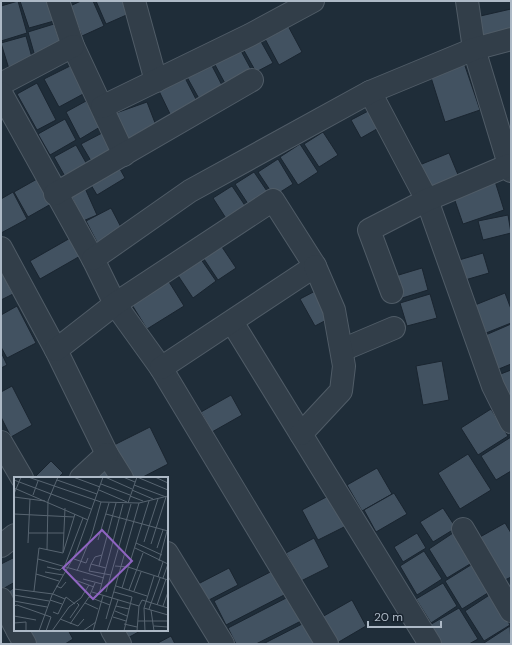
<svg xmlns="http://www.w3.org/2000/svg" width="512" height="645" font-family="'DM Sans',sans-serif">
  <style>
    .building { fill: #425261; stroke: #1a2530 }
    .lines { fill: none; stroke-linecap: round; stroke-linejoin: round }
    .minor-casing { stroke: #505c67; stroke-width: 24 }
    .minor { stroke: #323e49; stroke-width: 22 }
    .inset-road { fill: none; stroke: #586571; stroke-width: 1 }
    .view { fill: #8f64c2; fill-opacity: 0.15; stroke: #8f64c2; stroke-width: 2 }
    .inset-edge { fill: none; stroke: #adb9c6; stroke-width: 2 }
  </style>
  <rect width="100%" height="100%" fill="#1f2d39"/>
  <!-- building -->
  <g class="building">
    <path d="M18,1l9,32 -26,8v-35z"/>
    <path d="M20,1h28l6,20 -25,7z"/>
    <path d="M81,1h12l11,25 -22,10 -12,-30z"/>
    <path d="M96,1h30l5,12 -25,11z"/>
    <path d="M511,9v22l-30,6 -5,-20z"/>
    <path d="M54,24l8,23 -26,13 -8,-28z"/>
    <path d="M287,24l15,28 -23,13 -15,-28z"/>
    <path d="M26,36l7,25 -24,8 -8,-26z"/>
    <path d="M259,38l14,25 -17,9 -14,-25z"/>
    <path d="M240,49l13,24 -26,14 -13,-24z"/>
    <path d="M463,60l17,50 -35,12 -16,-51z"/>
    <path d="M211,64l14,27 -23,13 -15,-27z"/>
    <path d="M70,66l15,27 -26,14 -15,-28z"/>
    <path d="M184,76l15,29 -27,13 -14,-29z"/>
    <path d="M37,83l19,37 -19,10 -20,-36z"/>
    <path d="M86,101l14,26 -20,12 -14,-27z"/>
    <path d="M147,102l10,26 -31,12 -10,-27z"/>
    <path d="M372,109l10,17 -21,12 -10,-18z"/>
    <path d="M65,119l11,21 -26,15 -12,-21z"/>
    <path d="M323,132l15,23 -19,12 -15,-23z"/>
    <path d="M102,133l12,22 -20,11 -13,-22z"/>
    <path d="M300,144l18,28 -20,13 -18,-28z"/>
    <path d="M76,145l13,23 -22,12 -13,-23z"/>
    <path d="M449,153l12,29 -33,13 -11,-29z"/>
    <path d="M278,159l15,25 -19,12 -16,-24z"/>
    <path d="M116,162l9,16 -28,17 -9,-15z"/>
    <path d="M254,172l17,25 -19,13 -17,-26z"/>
    <path d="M494,178l10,32 -41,14 -11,-32z"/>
    <path d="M37,179l14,25 -23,13 -14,-25z"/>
    <path d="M84,186l13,29 -14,6 -13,-28z"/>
    <path d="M232,186l16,24 -19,13 -16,-25z"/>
    <path d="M13,192l14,27 -26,14v-34z"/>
    <path d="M111,208l12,23 -25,13 -12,-23z"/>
    <path d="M508,215l3,18 -28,7 -5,-19z"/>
    <path d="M72,237l10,18 -42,24 -10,-18z"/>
    <path d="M220,244l16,24 -18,12 -16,-24z"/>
    <path d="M483,253l6,20 -24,7 -6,-20z"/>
    <path d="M198,255l18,26 -23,17 -18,-27z"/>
    <path d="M422,268l6,22 -29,9 -7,-22z"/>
    <path d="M1,271l12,23 -12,6z"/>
    <path d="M166,277l18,29 -37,23 -18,-29z"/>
    <path d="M319,289l15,27 -19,10 -15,-27z"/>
    <path d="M505,293l6,16v14l-25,10 -11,-28z"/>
    <path d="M430,294l7,24 -30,8 -7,-23z"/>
    <path d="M17,306l19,37 -29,15 -6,-11v-32z"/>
    <path d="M511,324v40l-17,7 -13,-34z"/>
    <path d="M1,352l6,13 -6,3z"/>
    <path d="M442,361l7,39 -26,5 -7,-39z"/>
    <path d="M511,370v27l-3,1 -10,-23z"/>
    <path d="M12,386l20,39 -21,12 -10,-20v-25z"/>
    <path d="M231,395l11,20 -30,17 -11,-20z"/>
    <path d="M491,409l17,27 -30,19 -17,-27z"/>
    <path d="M150,427l18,37 -27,14h-13l-16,-32z"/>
    <path d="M511,437v34l-15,9 -15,-24z"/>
    <path d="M468,454l23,36 -31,19 -22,-36z"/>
    <path d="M51,461l12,12 -5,5h-24z"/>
    <path d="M377,468l15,26 -30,17 -15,-26z"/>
    <path d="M106,469l10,9h-19z"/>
    <path d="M394,493l13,21 -31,18 -12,-22z"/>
    <path d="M330,495l16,31 -28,14 -16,-30z"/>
    <path d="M443,508l13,20 -23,14 -13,-20z"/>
    <path d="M505,523l6,10v44l-6,3 -25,-43z"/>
    <path d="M456,531l19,30 -28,17 -18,-29z"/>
    <path d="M417,533l9,15 -23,14 -9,-15z"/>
    <path d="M314,538l15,29 -28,14 -15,-28z"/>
    <path d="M424,551l18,28 -25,16 -17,-29z"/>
    <path d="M15,557v25l-14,8v-26z"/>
    <path d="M474,563l17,28 -29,18 -17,-28z"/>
    <path d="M229,568l9,17 -31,16 -9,-17z"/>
    <path d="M276,569l12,24 -62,32 -12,-24z"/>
    <path d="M443,583l14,23 -26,17 -15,-24z"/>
    <path d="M15,587v20l-9,-14z"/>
    <path d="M491,594l19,31 -26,16 -19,-30z"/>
    <path d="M290,596l13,24 -47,24h-20l-8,-16z"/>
    <path d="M352,600l14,26 -29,17 -15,-26z"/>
    <path d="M459,608l19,31 -9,5h-30l-11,-18z"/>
    <path d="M304,623l10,21h-51z"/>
    <path d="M510,626l1,18h-26l-1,-1z"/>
    <path d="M27,630h41l5,9 -8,5h-29z"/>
    <path d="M119,630h23l-18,10z"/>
    <path d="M171,636l4,8h-19z"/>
  </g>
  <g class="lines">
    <defs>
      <g id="minor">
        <path d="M58,1l15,45 51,109"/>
        <path d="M134,1l22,80"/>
        <path d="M467,1l7,48 37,122"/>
        <path d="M1,84l72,-38"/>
        <path d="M370,92l57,108 66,186 18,36"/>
        <path d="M1,93l92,166 22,45 46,64 166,276"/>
        <path d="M102,107l148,-72 63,-34"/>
        <path d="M55,194l197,-114"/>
        <path d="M1,248l55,102 51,104 15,24"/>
        <path d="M93,259l97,-68 180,-99 104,-43 37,-10"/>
        <path d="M392,292l-23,-62 58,-30 82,-35"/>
        <path d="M232,322l198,322"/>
        <path d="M56,350l59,-46 158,-104 42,66 -154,102"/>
        <path d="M342,350l52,-22"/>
        <path d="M301,434l40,-43 3,-25 -10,-56 -19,-44"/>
        <path d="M1,442l21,36"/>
        <path d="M81,478l26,-24"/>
        <path d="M463,529l48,82"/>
        <path d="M1,546l14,-11"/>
        <path d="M167,553l56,91"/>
        <path d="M1,599l14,27"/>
        <path d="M17,630l8,14"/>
        <path d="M112,630l8,14"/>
      </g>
    </defs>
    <!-- minor casing -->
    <use href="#minor" class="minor-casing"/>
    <!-- minor -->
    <use href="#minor" class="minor"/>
  </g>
  <!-- overview -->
  <g transform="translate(14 477)">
    <rect width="154" height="154" fill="#1f2d39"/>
    <path class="inset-road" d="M14,0l73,25 38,1 29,-7M59,0l27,10M91,0l27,12M109,0l12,5M123,0l31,13M141,0l13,6M0,3l77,29M43,3l40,14M87,7l29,11M120,8l32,12 -15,47M0,11l74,32M85,13l28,12M118,13l21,9M0,17l7,-17M19,18l5,-14M116,19l13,5M0,20l31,4M114,26l9,-26M0,37l60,3M92,37l62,17M15,56h35M84,63l11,-37M130,65l14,-43M14,66l2,-44M122,66l26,12M121,71l33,16M143,71l6,-18M33,73l1,-49 10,-24M49,75l2,-44M24,82l66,19M60,82l12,4 2,-5M145,84l8,-30M77,87l4,-7 7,-2M85,89l17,-63M101,89l13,1 40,13M33,90l13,3 5,-5 18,-47M92,91l-15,-4 -2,7 22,4M63,94l15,-37 9,-32M31,95l18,3M22,97l23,7M144,100l5,-15M149,101l5,-14M69,102l19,5M61,103l19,7M42,109l5,2 5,-6M102,109l31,10M108,111l27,-87M0,112l39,5 12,5M115,113l14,-37M20,114l5,-43 24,5 12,-39M120,114l7,-19M78,115l47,14M92,115l25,-88M100,115l18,5 -8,34M85,117l24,-90M0,118l35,6M75,120l21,8M36,123l12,4M0,124l33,6M71,126l13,6M143,128l9,-26M0,129l3,-1 34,12 -5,14M102,129l13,3M149,129l5,-14M130,131l24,7M135,132l11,-31M137,133l3,21M101,134l12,5M39,135l5,2 8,-17 9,7M0,139l22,4M99,140l13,4M56,141l9,-13 -2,-2M46,142l18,7 6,-7M92,142l33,-116M124,144h30M0,146l12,-1v9M56,147l19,-27 6,-14M110,147l13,3M140,149l14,1M25,154l13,-36 24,-42 27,-76M38,154l17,-24 12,-9 8,-13M69,154l13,-9M79,154l10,-35M93,154l11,-31M123,154l2,-25 3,-6 26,8M131,154l-1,-23 10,-32"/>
    <path class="view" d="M88,53l30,31 -39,38 -30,-31z"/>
    <rect width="154" height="154" class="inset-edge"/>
  </g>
  <!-- border -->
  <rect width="512" height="645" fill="none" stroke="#adb9c6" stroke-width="4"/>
  <!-- scale -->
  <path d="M368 621v6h73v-6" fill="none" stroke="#adb9c6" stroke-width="2"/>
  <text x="374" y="621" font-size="12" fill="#adb9c6" stroke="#18232e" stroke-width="3" paint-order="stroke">20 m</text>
</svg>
